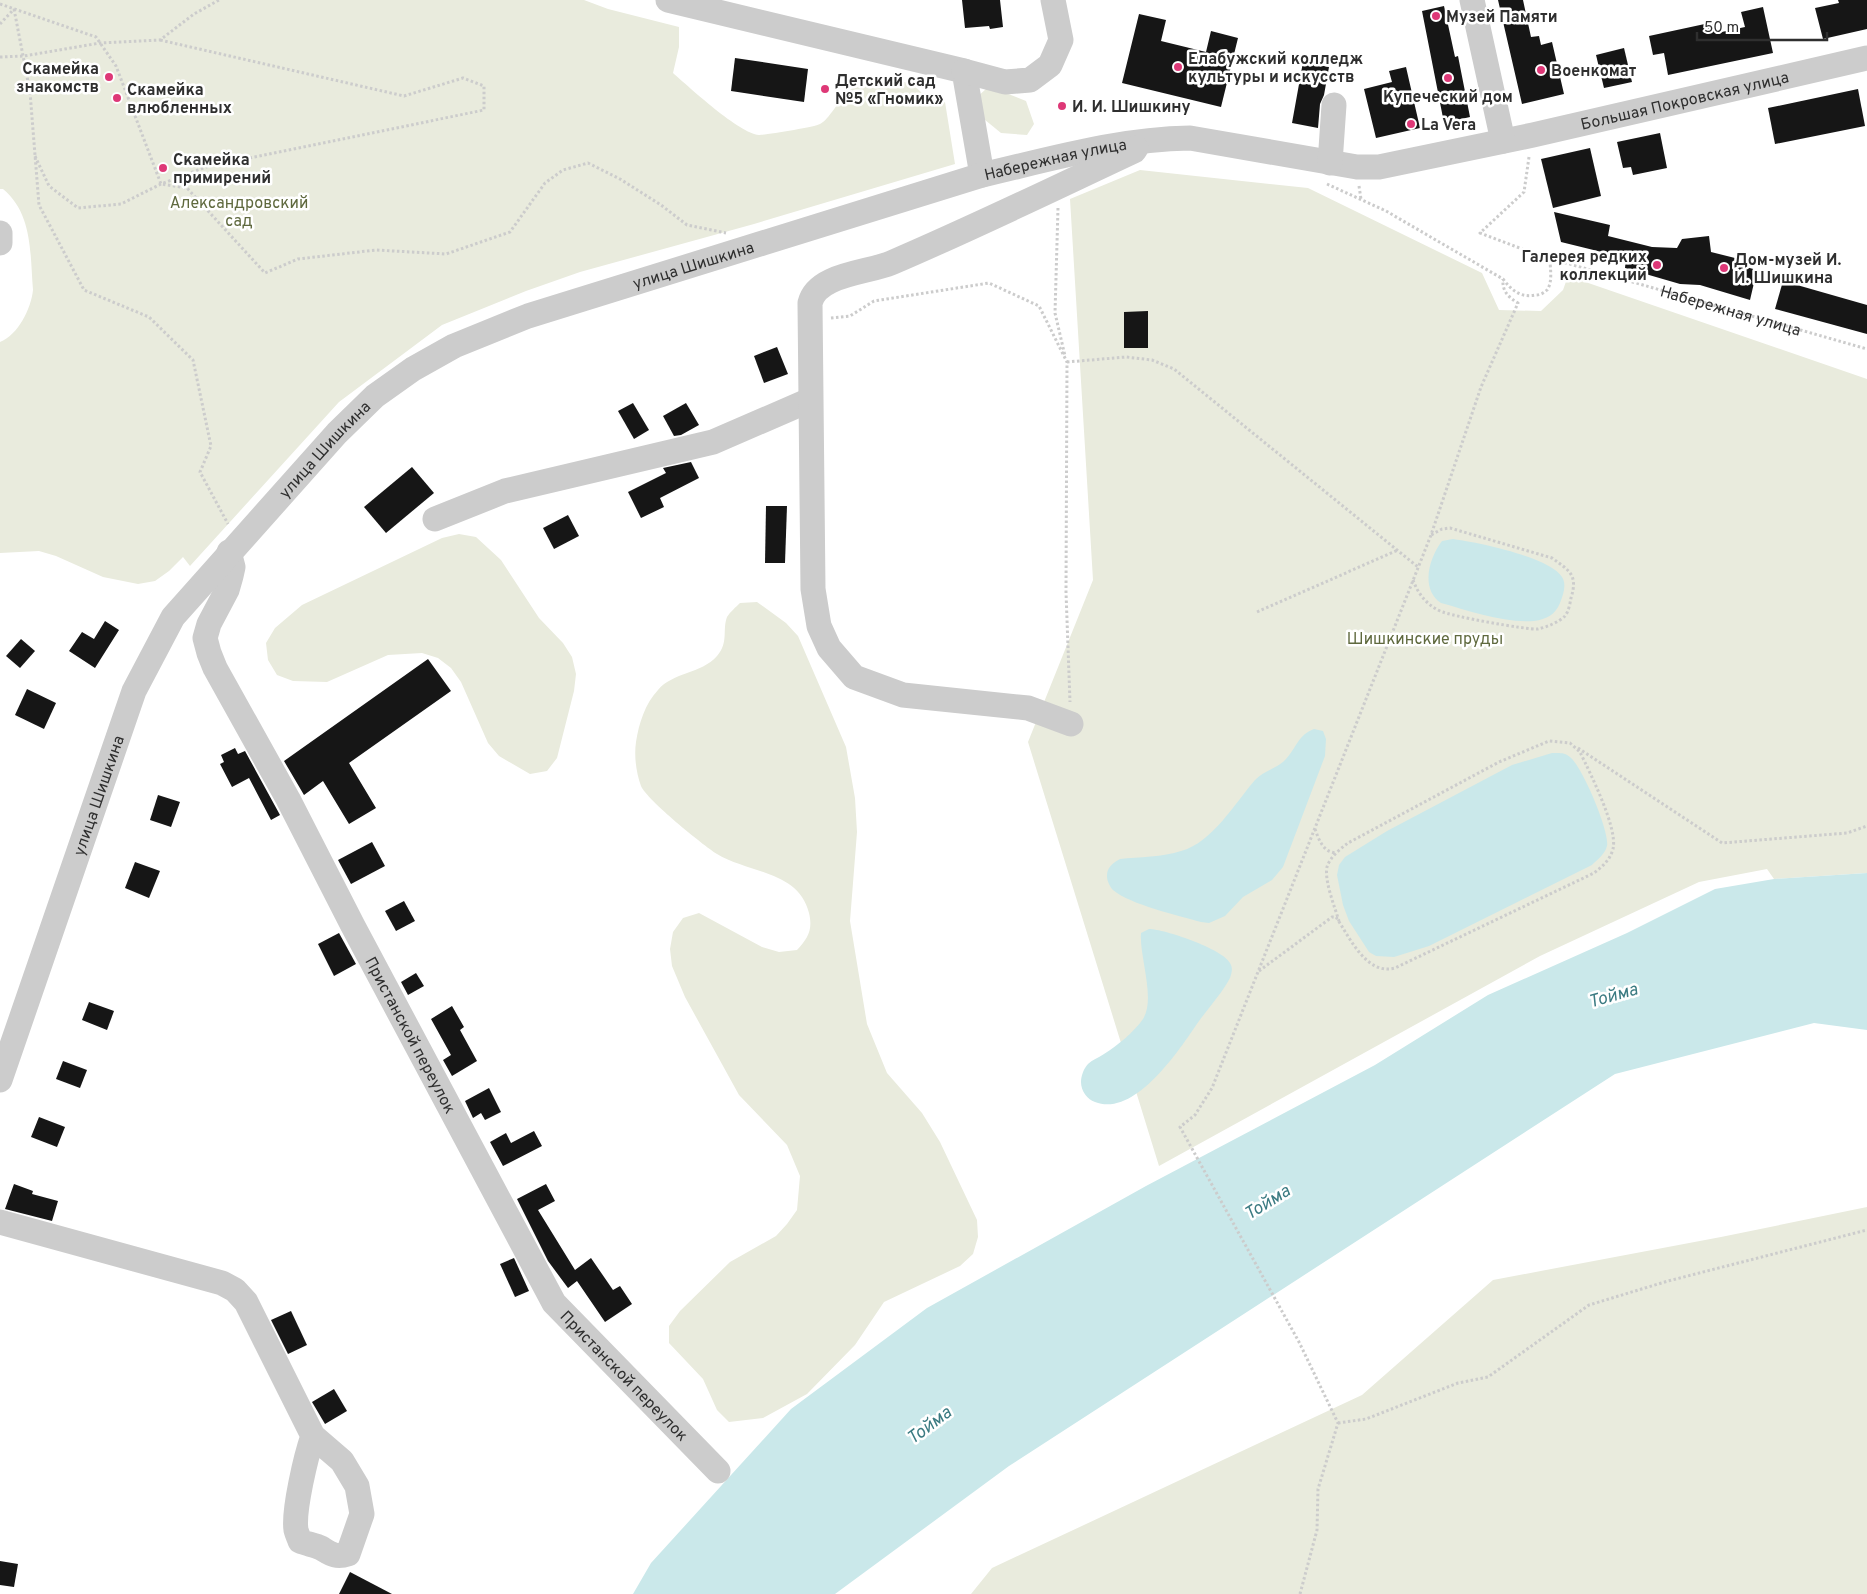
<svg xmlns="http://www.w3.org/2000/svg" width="1867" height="1594" font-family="Overpass,sans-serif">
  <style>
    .green { fill: #e9ebdd }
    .water { fill: #cae8ea }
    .building { fill: #161616 }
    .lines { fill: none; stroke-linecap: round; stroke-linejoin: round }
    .path { stroke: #ccc; stroke-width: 3; stroke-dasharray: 2.5 2.5; stroke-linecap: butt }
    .minor { stroke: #ccc; stroke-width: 25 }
    .poi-dot { fill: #de3877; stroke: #fff; stroke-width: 2 }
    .labels { text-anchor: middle; stroke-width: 5; stroke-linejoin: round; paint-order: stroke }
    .poi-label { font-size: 16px; font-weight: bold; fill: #2f2f2f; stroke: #fff; text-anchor: start }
    .street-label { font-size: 16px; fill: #2f2f2f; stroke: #fff }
    .park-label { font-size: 16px; fill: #5f693e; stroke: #fff }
    .water-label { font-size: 18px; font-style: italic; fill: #3b7b82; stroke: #fff }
  </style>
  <rect width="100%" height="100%" fill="#fff"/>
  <!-- green -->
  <g class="green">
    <path d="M0,0h584l24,9 71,18v20l-6,26c16,14 67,61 86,62 6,0 56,-8 61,-11 9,-4 19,-25 30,-34 23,-17 68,-16 79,15l16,-3 10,62 -201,60 -174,48 -54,19 -84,34 -103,77 -149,164 -7,-9 -14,14 -14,10 -17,3 -35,-7 -47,-21 -17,-5 -39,2v-211c18,-7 31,-33 33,-52 -3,-36 0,-76 -30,-101h-3z"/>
    <path d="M986,89l12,1 28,11 8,23 -7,11 -26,-2 -22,-18 -2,-18z"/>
    <path d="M1140,170l168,18 174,85 17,37 42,1 22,-21 5,-14 299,103v494l-93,6 -7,-10 -68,13 -159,74 -381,210 -131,-424 65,-162 -23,-381z"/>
    <path d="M459,534l17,3 25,23 38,58 24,25 9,14 4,17 -2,17 -17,67 -10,13 -17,3 -31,-18 -11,-13 -27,-61 -10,-14 -13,-10 -16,-5 -34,2 -61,27 -34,-1 -16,-6 -9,-15 -2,-17 9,-15 27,-23 140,-67z"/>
    <path d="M757,602l29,21 12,13 48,111 9,51 2,34 -7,89 17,103 20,49 35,40 18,29 37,78 1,17 -5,17 -13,12 -76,36 -29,43 -48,49 -44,24 -34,4 -12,-12 -14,-31 -34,-36v-17l11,-15 50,-49 46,-26 11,-12 10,-14 3,-34 -13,-31 -48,-50 -54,-98 -13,-31 -2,-17 3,-17 10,-14 16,-5 63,34 17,5 18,-2c11,-12 16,-20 12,-37 -10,-42 -61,-40 -92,-59 -14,-9 -70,-54 -76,-68 -5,-14 -7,-30 -5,-44 3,-19 9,-38 22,-52 15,-18 43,-16 59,-34 12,-14 5,-25 10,-39 3,-5 9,-10 13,-14z"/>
    <path d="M1867,1207v387h-896l21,-26 370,-173 131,-115 228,-43z"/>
  </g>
  <!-- water -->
  <g class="water">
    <path d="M1453,539c23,3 97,18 109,38 5,8 1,18 -2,26 -5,12 -13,16 -26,18 -31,2 -64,-10 -93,-18 -21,-14 -12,-45 1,-62z"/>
    <path d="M1314,729l9,2 3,8 -1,17 -42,111 -11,13 -29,17 -18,19 -16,7 -8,-1c-24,-7 -70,-17 -88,-32 -3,-3 -6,-9 -6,-14 0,-9 6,-13 13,-17 19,-2 43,-2 61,-8 31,-8 54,-48 74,-71 8,-9 23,-12 31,-21 11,-12 12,-24 28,-30z"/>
    <path d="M1552,753c6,0 13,-1 18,4 12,9 40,75 37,89 -2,8 -10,14 -15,19l-163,81 -35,11 -18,-1 -7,-4 -20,-31 -6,-16 -6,-30 2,-10 6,-8 42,-26 125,-66z"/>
    <path d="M1867,873v157l-53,-7 -199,51 -606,392 -174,128h-202l18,-31 140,-154 136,-101 219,-122 229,-121 113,-70 139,-62 88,-44 59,-10z"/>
    <path d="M1149,929c15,0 74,20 81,34 3,5 2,9 0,15 -8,15 -20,28 -31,43 -18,26 -63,97 -104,81 -8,-3 -14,-11 -14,-20 0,-6 3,-14 7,-18 4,-4 10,-6 16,-10 13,-8 30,-22 39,-35 13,-20 -4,-63 -2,-86z"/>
  </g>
  <!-- building -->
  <g class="building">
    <path d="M962,0h38l3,27 -13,2 -1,-3 -24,2z"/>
    <path d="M1498,0h25l8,37 8,-1 2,9 11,-3 12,52 -42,10z"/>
    <path d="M1838,0h29v29l-44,10 -8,-31 24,-5z"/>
    <path d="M1444,6l11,51 3,-1 12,61 -26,6 -22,-112z"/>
    <path d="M1763,7l10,46 -105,22 -4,-22 -11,2 -4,-19 65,-14 3,11 28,-6 -4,-15z"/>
    <path d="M1139,14l27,6 -5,21 45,11 5,-21 27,7 -17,69 -99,-24z"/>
    <path d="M1624,48l8,34 -28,6 -8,-33z"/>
    <path d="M735,58l73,11 -4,33 -73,-11z"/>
    <path d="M1303,62l26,5 -5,28 -4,9 -2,24 -26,-5z"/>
    <path d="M1406,67l14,61 -44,10 -12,-49 28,-7 -3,-11z"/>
    <path d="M1858,89l7,37 -90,18 -7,-36z"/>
    <path d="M1660,133l7,35 -34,7 -2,-8 -8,1 -6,-26z"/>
    <path d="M1590,148l11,48 -48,12 -12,-49z"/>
    <path d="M1554,212l56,13 -2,11 44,11 25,1 5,-9 27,-3 2,16 36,9 -1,6 11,3 -7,30 -50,-15 -20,-1 -55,-16 1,-10 -65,-16z"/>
    <path d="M1783,281l84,24v29l-92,-25z"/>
    <path d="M1148,311v37h-24v-36z"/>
    <path d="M777,347l11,27 -24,9 -10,-27z"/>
    <path d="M633,403l16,27 -15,9 -16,-28z"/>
    <path d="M686,403l13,22 -18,10 -7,1 -11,-20z"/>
    <path d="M691,462l8,16 -39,20 4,9 -23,11 -13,-26 38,-19 -3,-5z"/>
    <path d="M412,467l22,26 -48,40 -22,-26z"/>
    <path d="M766,506h21l-2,57h-20z"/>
    <path d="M568,515l11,21 -25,13 -11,-21z"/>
    <path d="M105,621l14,9 -24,38 -26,-17 13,-19 12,7z"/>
    <path d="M21,639l14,12 -15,17 -14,-12z"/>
    <path d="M428,659l23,32 -102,72 27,45 -27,16 -26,-43 -19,14 -20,-34z"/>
    <path d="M27,689l29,14 -12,26 -29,-14z"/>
    <path d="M235,748l3,6 7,-3 35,64 -9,5 -22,-42 -17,9 -12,-23 4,-2 -3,-7z"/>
    <path d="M158,795l22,7 -9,25 -21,-7z"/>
    <path d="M372,842l13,24 -34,18 -13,-24z"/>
    <path d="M135,862l25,9 -11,27 -24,-10z"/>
    <path d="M404,901l11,20 -19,10 -11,-20z"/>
    <path d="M339,933l17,31 -22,12 -16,-32z"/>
    <path d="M416,973l8,13 -16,9 -7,-13z"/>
    <path d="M89,1002l25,9 -7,19 -25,-10z"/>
    <path d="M452,1006l12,21 -4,3 17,31 -25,15 -9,-16 8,-5 -20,-36z"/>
    <path d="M63,1061l24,9 -7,18 -24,-9z"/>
    <path d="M489,1088l12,24 -16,8 -4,-7 -8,5 -8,-17z"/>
    <path d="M39,1117l26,10 -8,20 -26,-10z"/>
    <path d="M534,1131l8,15 -39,20 -13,-24 16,-9 5,10z"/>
    <path d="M14,1184l19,7 -1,3 26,7 -6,20 -47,-12z"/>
    <path d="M546,1184l9,17 -17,9 37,60 16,-12 22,32 7,-4 12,18 -27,18 -28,-41 -9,7 -20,-27 -31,-62z"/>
    <path d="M514,1258l15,33 -14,6 -15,-33z"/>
    <path d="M291,1311l16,34 -19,9 -17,-34z"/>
    <path d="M334,1389l13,22 -22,13 -13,-22z"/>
    <path d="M0,1561l18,3 -4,23 -14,-2z"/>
    <path d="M350,1572l42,22h-53z"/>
  </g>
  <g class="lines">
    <!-- path -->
    <g class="path">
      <path d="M0,4l96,33 20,29 45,118 26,4 78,85 33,-14 78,-9 70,4 64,-22 35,-49 18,-13 25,-7 32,16 41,26 26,20 39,8"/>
      <path d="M14,9l16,83 9,113 45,85 65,27 44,43 18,86 -11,26 28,52"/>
      <path d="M0,24l14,-15"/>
      <path d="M0,57l24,-1 76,-13 60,-3 34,-26 25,-14"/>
      <path d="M35,156l14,30 29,22 43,-4 40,-20 45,-17 278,-57v-24l-21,-8 -59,18 -244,-56"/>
      <path id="s1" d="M1529,157l-5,35 -44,41 58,22 329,94"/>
      <path d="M1327,184l59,27 117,68c9,12 18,19 33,16 4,0 8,-2 11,-5 6,-8 3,-22 3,-31"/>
      <path d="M1359,186l2,13"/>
      <path d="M1058,208l-3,105 10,43"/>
      <path d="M831,318l19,-2 24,-15 115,-18 50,23 28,56 -1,230 4,110"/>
      <path d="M1067,362l59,-5 26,3 22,9 244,198"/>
      <path d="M1413,580c5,14 14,25 27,31 10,5 87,19 98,18 9,-2 21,-7 27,-13 4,-5 5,-13 6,-18 7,-23 -1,-27 -19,-40l-102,-30 -8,1 -11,6"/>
      <path d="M1257,612l141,-62"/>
      <path d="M1578,748l144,95 125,-10 20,-7"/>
      <path d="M1315,829c4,11 8,23 21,24"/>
      <path d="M1259,971l73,-54h4c13,19 30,59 59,51l199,-95c8,-6 16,-13 19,-24 5,-21 -23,-76 -33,-97l-10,-9 -21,-2 -50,21 -151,81c-8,6 -18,14 -21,24 -3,13 8,41 12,54"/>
      <path d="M1338,1423l28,-4 92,-36 30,-6 101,-72 79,-24 199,-51"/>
      <path d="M1300,1594l17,-64 1,-41 20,-66 -39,-81 -119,-215 15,-12 17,-27 219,-553 50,-148 37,-84c-10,-6 -16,-12 -15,-24"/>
    </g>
    <!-- minor -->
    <g class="minor">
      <path id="s2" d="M668,0l296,71 18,104c69,-16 137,-36 208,-37l167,29h22l154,-32 334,-77"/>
      <path d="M1472,0l31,141"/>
      <path d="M964,71l41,11 25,-2 20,-15 11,-25 -8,-40"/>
      <path d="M1330,163l4,-58"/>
      <path d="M0,233v10"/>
      <path d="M435,519l70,-28 208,-49 97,-42"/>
      <path id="s3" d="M229,552l4,15 -2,9 -4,14 -18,34 -4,14 4,15 6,15 73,131 65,127 201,377 164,168"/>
      <path d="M1071,724l-43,-16 -125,-13 -49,-18 -25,-29 -10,-22 -6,-37 -3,-286c7,-29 57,-30 81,-40 82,-35 162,-74 243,-112l2,-3"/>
      <path id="s4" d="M0,1080l134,-389 39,-74 164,-184 38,-37 38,-27 41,-23 74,-30 454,-141"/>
      <path d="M0,1222l222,61 13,7 11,12 67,134c-7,20 -20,75 -17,94 1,4 3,8 4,11 7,3 15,4 21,7 10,6 15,10 27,6l14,-40 -5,-28 -15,-25 -29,-25"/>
    </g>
  </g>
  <!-- markers -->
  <g class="poi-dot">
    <circle cx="1436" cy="16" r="5"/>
    <circle cx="1178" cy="67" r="5"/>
    <circle cx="1541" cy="70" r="5"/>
    <circle cx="109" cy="77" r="5"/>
    <circle cx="1448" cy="78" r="5"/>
    <circle cx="825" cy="89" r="5"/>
    <circle cx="117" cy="98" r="5"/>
    <circle cx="1062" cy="106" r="5"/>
    <circle cx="1411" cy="124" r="5"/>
    <circle cx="163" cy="168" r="5"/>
    <circle cx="1657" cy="265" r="5"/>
    <circle cx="1724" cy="268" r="5"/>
  </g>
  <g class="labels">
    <!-- poi labels -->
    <g class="poi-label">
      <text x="1446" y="22">Музей Памяти</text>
      <text x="1188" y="64">Елабужский колледж<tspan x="1188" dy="18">культуры и искусств</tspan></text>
      <text x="99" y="74" text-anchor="end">Скамейка<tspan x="99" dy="18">знакомств</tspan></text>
      <text x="1551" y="76">Военкомат</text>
      <text x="835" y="86">Детский сад<tspan x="835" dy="18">№5 «Гномик»</tspan></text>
      <text x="127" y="95">Скамейка<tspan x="127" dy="18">влюбленных</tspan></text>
      <text x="1448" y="102" text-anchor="middle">Купеческий дом</text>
      <text x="1072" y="112">И. И. Шишкину</text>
      <text x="1421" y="130">La Vera</text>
      <text x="173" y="165">Скамейка<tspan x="173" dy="18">примирений</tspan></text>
      <text x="1647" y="262" text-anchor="end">Галерея редких<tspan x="1647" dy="18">коллекций</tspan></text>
      <text x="1734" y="265">Дом-музей И.<tspan x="1734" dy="18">И. Шишкина</tspan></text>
    </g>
    <!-- street labels -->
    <g class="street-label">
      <text dy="6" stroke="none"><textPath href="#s2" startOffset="1126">Большая Покровская улица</textPath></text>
      <text dy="6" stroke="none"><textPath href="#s2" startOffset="485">Набережная улица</textPath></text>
      <text dy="6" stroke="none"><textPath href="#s4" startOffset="1141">улица Шишкина</textPath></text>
      <text dy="6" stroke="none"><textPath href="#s1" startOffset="358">Набережная улица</textPath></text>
      <text dy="6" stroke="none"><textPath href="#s4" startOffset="721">улица Шишкина</textPath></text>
      <text dy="6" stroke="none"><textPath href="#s4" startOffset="301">улица Шишкина</textPath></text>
      <text dy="6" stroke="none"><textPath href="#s3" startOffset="540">Пристанской переулок</textPath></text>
      <text dy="6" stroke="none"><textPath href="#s3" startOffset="945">Пристанской переулок</textPath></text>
    </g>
    <!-- park labels -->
    <g class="park-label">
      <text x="239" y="208">Александровский<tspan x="239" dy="18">сад</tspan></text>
      <text x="1425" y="644">Шишкинские пруды</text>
    </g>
    <!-- water labels -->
    <g class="water-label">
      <text transform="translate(1613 995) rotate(-16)" y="6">Тойма</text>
      <text transform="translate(1267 1202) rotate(-32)" y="6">Тойма</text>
      <text transform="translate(929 1425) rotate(-37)" y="6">Тойма</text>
    </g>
  </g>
  <!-- scale -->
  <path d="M1697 32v8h130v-8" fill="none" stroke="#2f2f2f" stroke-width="2.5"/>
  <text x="1704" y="32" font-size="15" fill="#2f2f2f" stroke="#ffffff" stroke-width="4" paint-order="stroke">50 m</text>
</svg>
